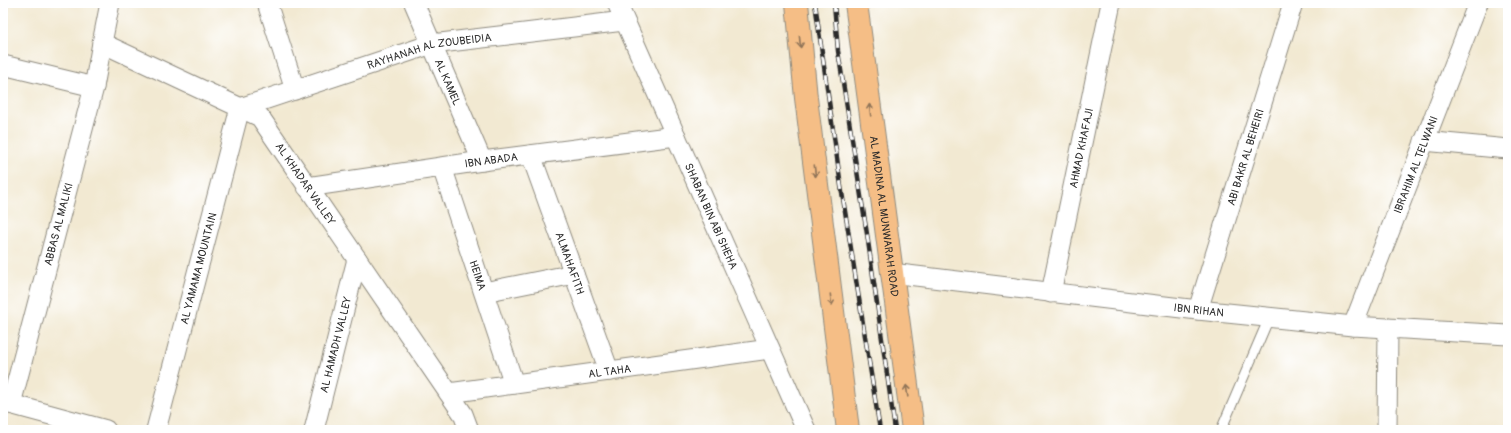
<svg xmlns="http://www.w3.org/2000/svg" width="1511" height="433" font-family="Pangolin,sans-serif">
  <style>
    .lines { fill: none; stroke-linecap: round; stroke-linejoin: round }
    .lane-casing { stroke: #8e8a7e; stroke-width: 11 }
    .street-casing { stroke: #8e8a7e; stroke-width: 21 }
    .primary-casing { stroke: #8e8a7e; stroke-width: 24 }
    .lane { stroke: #fff; stroke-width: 9 }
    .street { stroke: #fff; stroke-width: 19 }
    .primary { stroke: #f5be86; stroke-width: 22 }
    .rail-casing { stroke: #2b2b2b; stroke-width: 4.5 }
    .rail { stroke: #fff; stroke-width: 3; stroke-dasharray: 9; stroke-linecap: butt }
    .oneway { stroke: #907458 }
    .labels { text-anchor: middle; stroke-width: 3.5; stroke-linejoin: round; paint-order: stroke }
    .street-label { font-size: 11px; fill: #2b2b2b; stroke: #fff }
  </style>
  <rect width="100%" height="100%" fill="#fff"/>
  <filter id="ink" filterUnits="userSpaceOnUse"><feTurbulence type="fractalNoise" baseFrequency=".025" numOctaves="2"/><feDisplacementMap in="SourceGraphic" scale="8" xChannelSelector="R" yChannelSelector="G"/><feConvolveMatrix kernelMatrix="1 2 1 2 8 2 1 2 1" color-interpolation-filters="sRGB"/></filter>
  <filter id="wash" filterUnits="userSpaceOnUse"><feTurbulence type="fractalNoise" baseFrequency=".012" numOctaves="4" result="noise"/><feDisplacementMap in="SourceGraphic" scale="16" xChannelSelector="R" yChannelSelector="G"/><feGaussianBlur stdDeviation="0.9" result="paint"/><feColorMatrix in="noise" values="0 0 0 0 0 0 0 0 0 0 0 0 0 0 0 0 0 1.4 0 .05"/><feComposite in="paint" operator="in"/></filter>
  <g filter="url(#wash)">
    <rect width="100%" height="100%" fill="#f2e9d2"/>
  </g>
  <g filter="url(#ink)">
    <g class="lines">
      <defs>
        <path id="lane" d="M1221,430l48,-112"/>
        <g id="street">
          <path id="s1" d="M110,3l-8,40 158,74 203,297 6,16"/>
          <path d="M267,3l28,87"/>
          <path id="s2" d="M414,3l68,158"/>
          <path id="s3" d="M617,3l189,427"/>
          <path d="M3,65l91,22"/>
          <path d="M1424,141l84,8"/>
          <path id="s4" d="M531,155l78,216"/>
          <path id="s5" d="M442,167l72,217"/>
          <path id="s6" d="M307,187l175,-26 194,-25"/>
          <path id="s7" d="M891,273l307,37 155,16 155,9"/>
          <path d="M484,292l90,-18"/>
          <path id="s8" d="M1051,293l60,-290"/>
          <path id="s9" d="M1198,310l95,-307"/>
          <path id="s10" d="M1353,326l125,-323"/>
          <path id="s11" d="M449,393l321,-44"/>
          <path d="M3,402l103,28"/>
          <path id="s12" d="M11,404l83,-317 8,-44"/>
          <path id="s13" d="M156,430l84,-322 192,-64 192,-23"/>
          <path id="s14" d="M314,430l43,-171"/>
          <path d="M1387,430l1,-102"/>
        </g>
        <g id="primary">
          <path d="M797,3l9,95 42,332"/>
          <path id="s15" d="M856,3l57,427"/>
        </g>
      </defs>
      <!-- lane casing -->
      <use href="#lane" class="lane-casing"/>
      <!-- street casing -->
      <use href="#street" class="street-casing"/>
      <!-- primary casing -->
      <use href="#primary" class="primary-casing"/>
      <!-- lane -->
      <use href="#lane" class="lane"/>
      <!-- street -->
      <use href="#street" class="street"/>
      <!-- primary -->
      <use href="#primary" class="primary"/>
      <defs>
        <g id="rail">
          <path d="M815,3l26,183 39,244"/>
          <path d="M834,3l4,48 29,183 28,196"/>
        </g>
      </defs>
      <!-- rail casing -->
      <use href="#rail" class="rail-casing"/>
      <!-- rail -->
      <use href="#rail" class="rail"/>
    </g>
    <!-- one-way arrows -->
    <defs><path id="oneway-shaft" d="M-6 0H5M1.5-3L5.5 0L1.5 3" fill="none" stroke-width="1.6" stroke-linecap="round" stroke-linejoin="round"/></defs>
    <g class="oneway">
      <use href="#oneway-shaft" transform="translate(800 42) rotate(84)"/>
      <use href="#oneway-shaft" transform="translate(870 110) rotate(-97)"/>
      <use href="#oneway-shaft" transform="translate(815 171) rotate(83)"/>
      <use href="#oneway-shaft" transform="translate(831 300) rotate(83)"/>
      <use href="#oneway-shaft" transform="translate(907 391) rotate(-98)"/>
    </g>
  </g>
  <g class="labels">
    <!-- street labels -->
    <g class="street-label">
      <text dy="4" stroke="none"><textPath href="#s13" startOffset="531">RAYHANAH AL ZOUBEIDIA</textPath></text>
      <text dy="4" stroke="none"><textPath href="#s2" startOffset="86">AL KAMEL</textPath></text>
      <text dy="4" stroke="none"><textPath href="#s8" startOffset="148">AHMAD KHAFAJI</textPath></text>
      <text dy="4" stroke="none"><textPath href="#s9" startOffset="160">ABI BAKR AL BEHEIRI</textPath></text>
      <text dy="4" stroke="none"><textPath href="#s6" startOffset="186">IBN ABADA</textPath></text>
      <text dy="4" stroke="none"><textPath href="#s10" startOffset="173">IBRAHIM AL TELWANI</textPath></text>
      <text dy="4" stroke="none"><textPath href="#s1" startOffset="296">AL KHADAR VALLEY</textPath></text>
      <text dy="4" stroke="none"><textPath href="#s3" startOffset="233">SHABAN BIN ABI SHEHA</textPath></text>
      <text dy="4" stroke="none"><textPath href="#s15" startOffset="215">AL MADINA AL MUNWARAH ROAD</textPath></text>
      <text dy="4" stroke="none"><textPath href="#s12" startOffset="186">ABBAS AL MALIKI</textPath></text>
      <text dy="4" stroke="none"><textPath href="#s4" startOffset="115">ALMAHAFITH</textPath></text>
      <text dy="4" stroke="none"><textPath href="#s13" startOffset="167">AL YAMAMA MOUNTAIN</textPath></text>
      <text dy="4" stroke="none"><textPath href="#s5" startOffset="114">HEIMA</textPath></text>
      <text dy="4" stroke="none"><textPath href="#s7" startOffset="310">IBN RIHAN</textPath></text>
      <text dy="4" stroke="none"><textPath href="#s14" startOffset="88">AL HAMADH VALLEY</textPath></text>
      <text dy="4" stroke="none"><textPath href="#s11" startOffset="162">AL TAHA</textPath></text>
    </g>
  </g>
  <!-- margin -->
  <rect width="1511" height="433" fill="none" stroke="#fff" stroke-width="16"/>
</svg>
